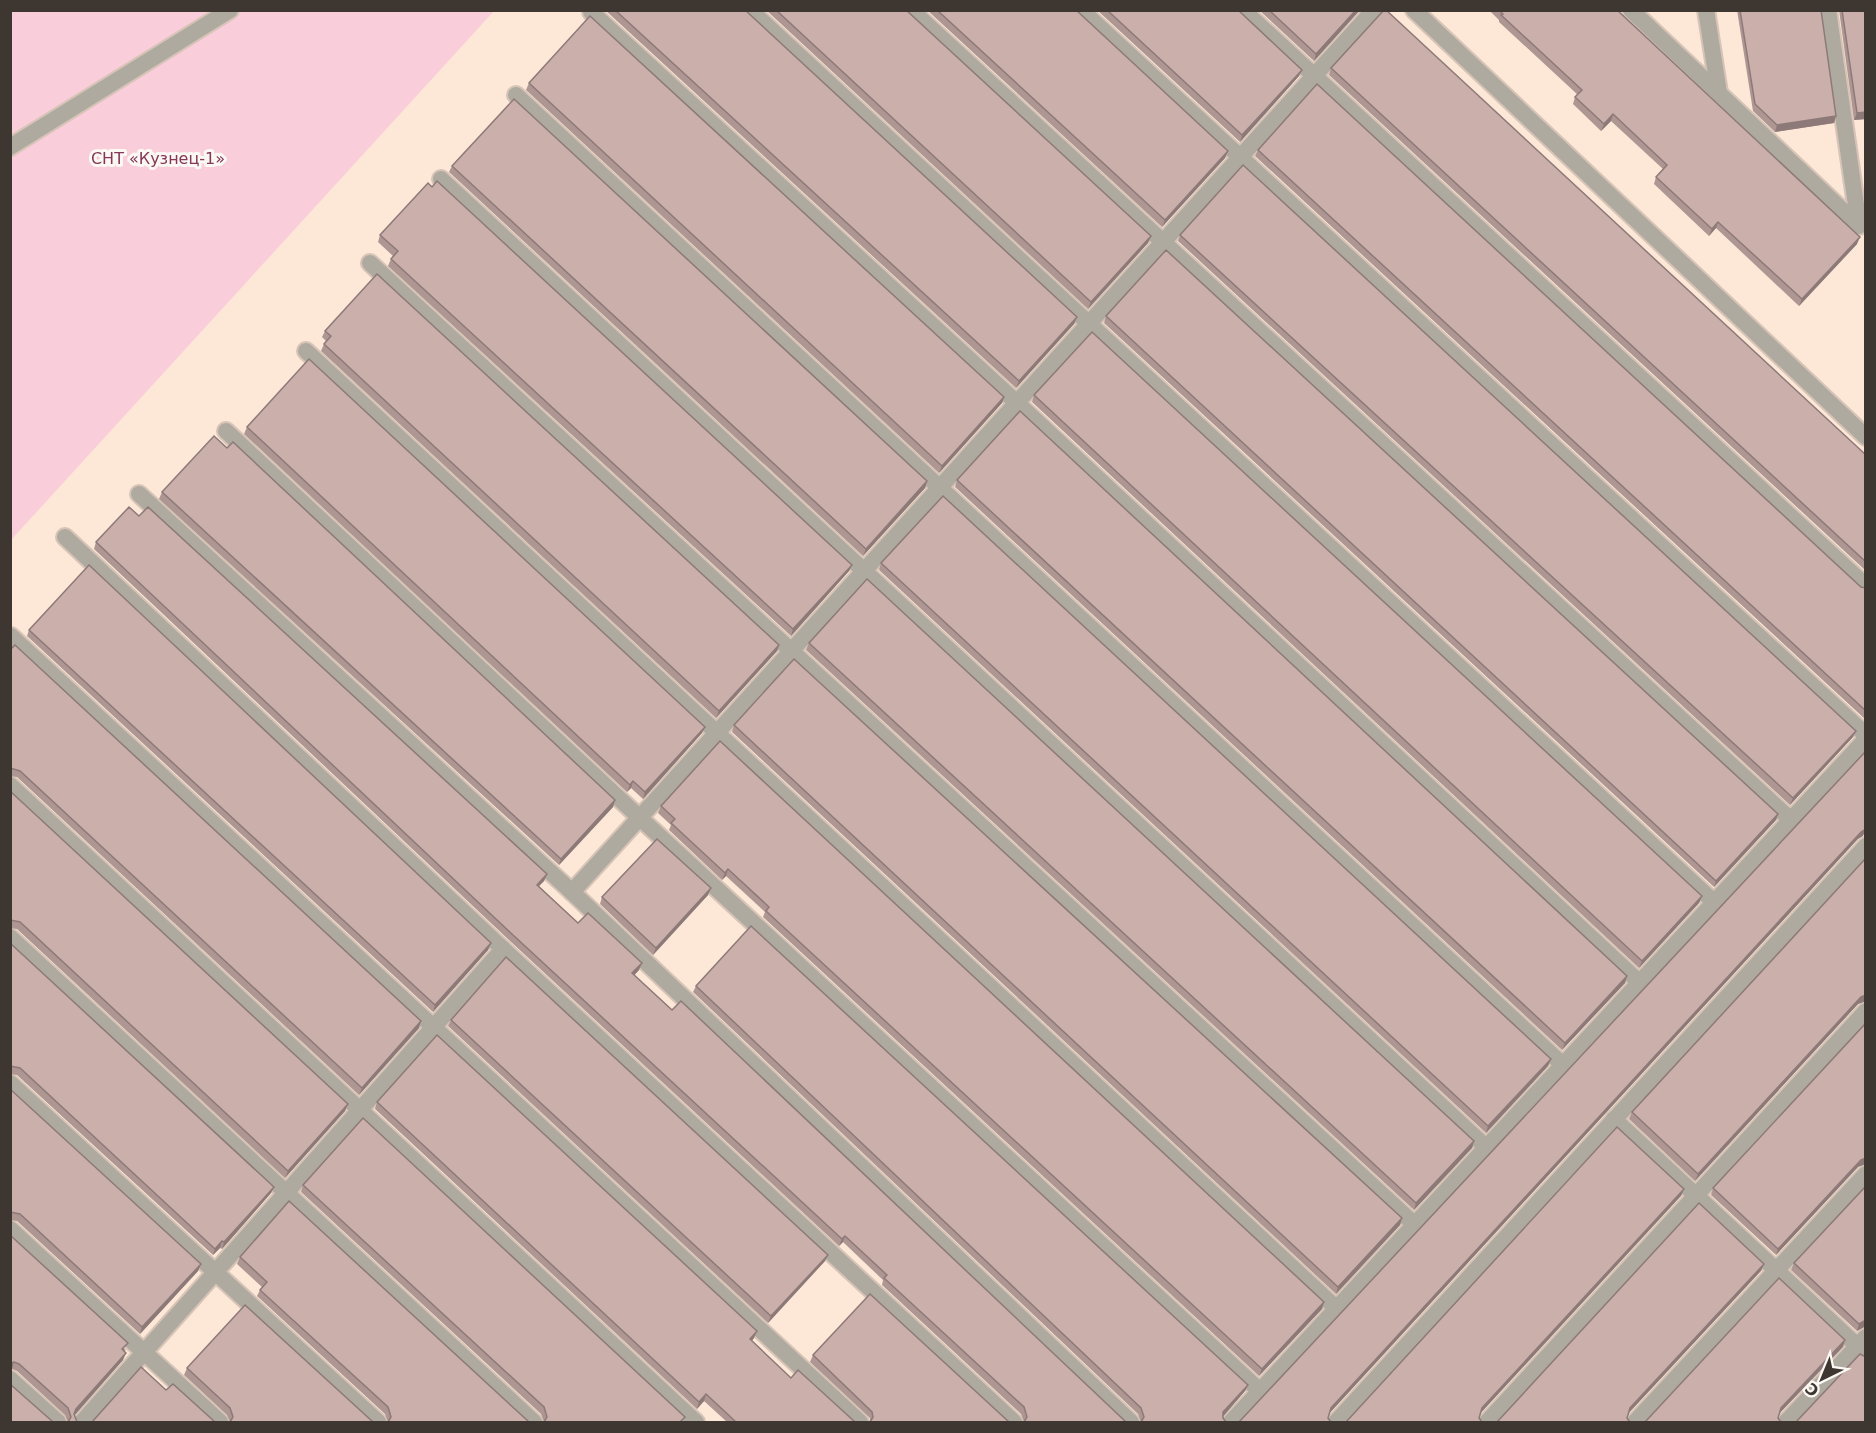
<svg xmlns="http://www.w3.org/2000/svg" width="1876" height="1433" font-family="'DejaVu Sans',sans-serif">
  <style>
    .green { fill: #facddb }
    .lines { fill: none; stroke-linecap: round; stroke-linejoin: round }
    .service-casing { stroke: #d7c4b6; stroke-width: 20 }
    .service { stroke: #aeaaa0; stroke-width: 16 }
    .wall { fill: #ae9693 }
    .shaded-wall { fill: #8d7a78 }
    .building { fill: #caafab; stroke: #8d7a78; stroke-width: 1.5 }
    .labels { text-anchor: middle; stroke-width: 6; stroke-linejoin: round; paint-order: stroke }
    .park-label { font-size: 16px; fill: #883657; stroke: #fcf8f4 }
  </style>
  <rect width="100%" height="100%" fill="#fde7d7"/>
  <!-- green -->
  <path class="green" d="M11,11h483l-483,529z"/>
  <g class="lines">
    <defs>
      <g id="service">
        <path d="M750,10l964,892"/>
        <path d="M911,10l880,810"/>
        <path d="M1081,10l785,725"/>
        <path d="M1243,10l623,576"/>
        <path d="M1414,10l452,427"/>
        <path d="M1631,10l228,216 -31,-216"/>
        <path d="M1706,10l13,83"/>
        <path d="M591,12l426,391 622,579"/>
        <path d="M516,95l1047,970"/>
        <path d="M10,147l220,-137"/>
        <path d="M441,179l1045,968"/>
        <path d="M370,263l1044,961"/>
        <path d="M306,351l1030,957"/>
        <path d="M226,431l414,387 620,573"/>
        <path d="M139,494l433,398 559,530"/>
        <path d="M65,537l438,412 511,473"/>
        <path d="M11,636l849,786"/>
        <path d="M10,785l686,637"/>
        <path d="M572,892l802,-882"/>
        <path d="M10,937l524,485"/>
        <path d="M10,1083l368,339"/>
        <path d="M1614,1119l252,235"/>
        <path d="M10,1229l210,193"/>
        <path d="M10,1379l48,43"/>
        <path d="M82,1422l421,-473"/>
        <path d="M1231,1422l635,-683"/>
        <path d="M1336,1422l530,-576"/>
        <path d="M1487,1422l379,-411"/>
        <path d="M1635,1422l231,-248"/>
        <path d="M1786,1422l80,-85"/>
      </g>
    </defs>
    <!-- service casing -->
    <use href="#service" class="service-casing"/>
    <!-- service -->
    <use href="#service" class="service"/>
  </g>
  <!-- wall -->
  <g class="wall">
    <path d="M605,10h140l332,307 -3,7 -58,64z"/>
    <path d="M766,10h140l245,226 -3,7 -60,66z"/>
    <path d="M927,10h149l152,141 -3,7 -63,69z"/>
    <path d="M1097,10h141l61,66 -59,66z"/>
    <path d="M1259,10h101l-46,51z"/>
    <path d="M1489,10h128l240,234 -58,62 -83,-78 -7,8 -55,-52 2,-7 7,-8 -52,-48 -10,10 -28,-27 2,-7 3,-2 -79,-73v-2z"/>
    <path d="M1737,10h84l15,106 -2,7 -59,9 -22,-21z"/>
    <path d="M1839,10h27v109l-12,1z"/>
    <path d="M1331,68l535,387v116l-537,-496z"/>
    <path d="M529,83l475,314 -2,6 -63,70 -413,-383z"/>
    <path d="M1258,150l603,437 5,1v132l-611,-564z"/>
    <path d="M452,166l475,315 -2,7 -62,68 -414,-384z"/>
    <path d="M380,235l472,330 -3,6 -58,65 -403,-370 3,-7 2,-3 -15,-14z"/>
    <path d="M1180,235l673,502 -63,68 -612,-564z"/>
    <path d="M1106,316l672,498 -2,6 -62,67 -610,-564z"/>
    <path d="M325,331l454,314 -2,6 -61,67 -395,-367 3,-7 2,-3 -4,-4z"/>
    <path d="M1034,395l668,501 -3,7 -60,65 -607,-566z"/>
    <path d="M247,427l455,306 -59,66 -12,-11 -4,4 -383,-358z"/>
    <path d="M957,480l668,503 -63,67 -607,-563z"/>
    <path d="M162,492l453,308 -2,7 -54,58 -400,-366z"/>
    <path d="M96,542l451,332 -3,7 -5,5 39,37 61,47 -5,5 492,447h-102l-3,-8 -139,-129 1,-5 -40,-38 -4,4 -329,-305 -416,-392z"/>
    <path d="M881,563l670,496 -3,7 -62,67 -607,-563z"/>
    <path d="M29,630l462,313 -3,7 -55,62 -406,-376z"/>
    <path d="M809,643l665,498 -2,7 -58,62 -608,-560z"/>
    <path d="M10,650l409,378 -60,67 -342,-318 -7,-1z"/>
    <path d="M734,725l668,493 -2,7 -64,69 -604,-562z"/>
    <path d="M10,791l335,320 -60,67 -268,-249 -7,-1z"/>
    <path d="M661,806l661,503 -63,67 -496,-459 2,-5 -39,-36 -4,4 -53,-50 2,-5 -13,-12z"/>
    <path d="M1866,858v143l-8,3 -163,177 -66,-62 3,-7z"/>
    <path d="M708,895l-55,60 -53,-51 2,-7z"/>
    <path d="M10,943l264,244 -3,6 -49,56 -2,-1 -7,7 -196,-180 -7,-1z"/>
    <path d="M696,986l552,399 -3,6 -22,25v2l-82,4 -3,-8 -445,-422z"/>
    <path d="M451,1020l374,241 -57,62 -320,-297z"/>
    <path d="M10,1089l191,175 -3,7 -58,63 -123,-113 -7,-1z"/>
    <path d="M377,1102l377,236 -2,3 39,37 64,44h-128l-23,-21 -7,8 -322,-300z"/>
    <path d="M1858,1167l-82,88 -65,-60 2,-7z"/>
    <path d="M303,1185l380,237h-139l-3,-8 -240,-222z"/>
    <path d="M10,1235l116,115 -2,1 -1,9 -55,62 -3,-7 -48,-44 -5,-2z"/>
    <path d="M240,1257l289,165h-141l-3,-8 -128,-118 3,-6 2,-3 -25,-23z"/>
    <path d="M1794,1263l70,64 -7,4 -66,-61z"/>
    <path d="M813,1355l196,67h-139v-4l-60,-56z"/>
    <path d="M187,1368l186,54h-143l-3,-7 -43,-40z"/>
  </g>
  <!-- shaded-wall -->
  <g class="shaded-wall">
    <path d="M1356,10h4l-46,51 2,-7z"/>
    <path d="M1302,70l-3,6 -59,66 2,-7z"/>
    <path d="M1866,112v7l-12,1 3,-7z"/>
    <path d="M1613,114l-2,7 -10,10 3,-7z"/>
    <path d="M1836,116l-2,7 -59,9 2,-7z"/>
    <path d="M1228,151l-3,7 -63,69 3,-7z"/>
    <path d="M1718,222l-2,6 -7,8 3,-7z"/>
    <path d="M1151,236l-3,7 -60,66 3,-7z"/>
    <path d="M1860,237l-3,7 -58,62 3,-7z"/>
    <path d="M1077,317l-3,7 -58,64 3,-7z"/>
    <path d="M1004,397l-2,6 -63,70 3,-7z"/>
    <path d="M927,481l-2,7 -62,68 3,-7z"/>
    <path d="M852,565l-3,6 -58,65 2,-7z"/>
    <path d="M779,645l-2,6 -61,67 3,-7z"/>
    <path d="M705,727l-3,6 -59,66 2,-7z"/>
    <path d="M1856,731l-3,6 -63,68 3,-7z"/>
    <path d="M633,781l-2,7 -4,4 3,-7z"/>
    <path d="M615,800l-2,7 -54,58 2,-6z"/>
    <path d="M1778,814l-2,6 -62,67 2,-6z"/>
    <path d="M1866,829l-3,7 -5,3 -530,576 3,-7 530,-576z"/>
    <path d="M728,869l-2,7 -4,4 3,-7z"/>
    <path d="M547,874l-3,7 -10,10 3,-6z"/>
    <path d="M711,888l-3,7 -55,60 3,-7z"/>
    <path d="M1702,896l-3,7 -60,65 3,-7z"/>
    <path d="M491,943l-3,7 -55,62 2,-7z"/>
    <path d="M642,963l-3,7 -9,10 2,-7z"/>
    <path d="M1627,976l-2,7 -63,67 3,-7z"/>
    <path d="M1866,995v6l-8,3 -163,177 3,-7 163,-177z"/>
    <path d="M421,1021l-2,7 -60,67 3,-7z"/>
    <path d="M1551,1059l-3,7 -62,67 2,-7z"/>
    <path d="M348,1104l-3,7 -60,67 3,-7z"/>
    <path d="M1474,1141l-2,7 -58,62 2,-7z"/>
    <path d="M1866,1158v6l-8,3 -82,88 2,-6 83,-89z"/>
    <path d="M274,1187l-3,6 -49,56 2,-7z"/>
    <path d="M1684,1189l-3,7 -202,219 3,-7z"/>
    <path d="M1402,1218l-2,7 -64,69 2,-7z"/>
    <path d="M845,1236l-2,6 -4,4 3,-7z"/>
    <path d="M222,1241l-2,7 -7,7 2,-6z"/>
    <path d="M828,1255l-3,6 -57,62 3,-7z"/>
    <path d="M201,1264l-3,7 -58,63 2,-7z"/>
    <path d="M1764,1264l-3,7 -134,144 3,-7z"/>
    <path d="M1324,1302l-2,7 -63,67 3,-7z"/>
    <path d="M1866,1320v7h-2l-7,4 2,-7z"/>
    <path d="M757,1331l-3,7 -7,8 3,-7z"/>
    <path d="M1845,1340l-2,7 -65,68 3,-7z"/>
    <path d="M126,1353l-3,7 -49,56 2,-7z"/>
    <path d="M14,1362l-2,7h-2v-6z"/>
    <path d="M1248,1385l-3,6 -24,28 2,-7z"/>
    <path d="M706,1394l-2,7 -7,8 2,-7z"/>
  </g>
  <!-- building -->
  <g class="building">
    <path d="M615,10h130l332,307 -58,64z"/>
    <path d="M776,10h130l245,226 -60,66z"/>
    <path d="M937,10h139l152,141 -63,69z"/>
    <path d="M1107,10h131l64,60 -60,65z"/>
    <path d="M1269,10h87l-40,44z"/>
    <path d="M1384,10h2l480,445v107l-535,-494z"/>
    <path d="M1499,10h118l243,227 -58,62 -84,-77 -6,7 -56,-52 11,-12 -54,-51 -9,10 -29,-27 7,-7 -81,-75 2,-1z"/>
    <path d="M1740,10h81l15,106 -59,9 -22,-21z"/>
    <path d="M1842,10h24v102l-9,1z"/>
    <path d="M590,16l414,381 -62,69 -413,-383z"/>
    <path d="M1317,84l544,503 5,1v123l-608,-561z"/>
    <path d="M514,99l413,382 -61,68 -414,-383z"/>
    <path d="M1243,165l613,566 -63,67 -613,-563z"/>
    <path d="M437,181l415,384 -59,64 -402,-370 7,-8 -18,-16 48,-52 4,4z"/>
    <path d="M1166,250l612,564 -62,67 -610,-565z"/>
    <path d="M377,274l402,371 -60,66 -395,-367 7,-8 -6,-5z"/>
    <path d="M1092,332l610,564 -60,65 -608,-566z"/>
    <path d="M309,359l396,368 -60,65 -12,-11 -3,4 -383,-358z"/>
    <path d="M1020,411l607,565 -62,67 -608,-563z"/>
    <path d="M214,436l13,12 6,-6 382,358 -54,59 -399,-367z"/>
    <path d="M943,496l608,563 -63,67 -607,-563z"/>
    <path d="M129,507l10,9 9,-9 399,367 -10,11 41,38 10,-10 54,50 -10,10 40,37 9,-9 445,421h-102l3,-5 -3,-10 -140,-129 3,-3 -42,-39 -3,3 -329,-304 -417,-393z"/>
    <path d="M89,565l402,378 -56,62 -406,-375z"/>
    <path d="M867,579l607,562 -58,62 -607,-560z"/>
    <path d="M15,645l406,376 -59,67 -342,-317 -10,-3v-118z"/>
    <path d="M794,659l608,559 -64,69 -604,-562z"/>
    <path d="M720,741l604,561 -62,67 -496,-458 3,-4 -41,-38 -3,4 -54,-50 4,-4 -14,-13z"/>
    <path d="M1866,751v78l-5,3 -530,576 -3,10 3,4h-92z"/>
    <path d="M10,791l338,313 -60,67 -268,-249 -10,-2z"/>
    <path d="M657,839l54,49 -55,60 -54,-51z"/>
    <path d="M1866,858v137l-5,2 -163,177 -66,-62z"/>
    <path d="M751,926l497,459 -25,27v6l3,4h-85l3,-5 -3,-9 -445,-422z"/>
    <path d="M10,943l264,244 -50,55 -2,-1 -7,8 -195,-181 -10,-2z"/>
    <path d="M506,957l322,298 -57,61 -320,-296z"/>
    <path d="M1866,1023v135l-5,2 -83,89 -65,-61z"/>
    <path d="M437,1035l320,296 -7,8 41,39 7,-8 57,52h-119l-30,-28 -7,8 -322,-300z"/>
    <path d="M10,1089l191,175 -59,63 -122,-113 -10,-2z"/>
    <path d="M363,1118l322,299 -5,5h-136l3,-5 -3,-10 -241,-222z"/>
    <path d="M1617,1127l67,62 -202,219 -3,10 3,4h-136z"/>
    <path d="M1866,1186v134l-7,4 -65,-61z"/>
    <path d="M289,1201l240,221h-141l3,-5 -3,-10 -128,-117 7,-8 -27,-25z"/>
    <path d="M1699,1203l65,61 -134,144 -3,10 3,4h-133z"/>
    <path d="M10,1235l118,108 -6,6 4,4 -50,56 -2,5 3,8h-9l3,-5 -3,-9 -49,-44 -5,-2 -4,1z"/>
    <path d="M1779,1278l66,62 -64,68 -3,10 3,4h-136z"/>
    <path d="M870,1294l139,128h-139l3,-5 -1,-5 -59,-57z"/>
    <path d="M245,1305l128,117h-143l3,-5 -3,-9 -43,-40z"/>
    <path d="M1860,1354l6,3v65h-70z"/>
    <path d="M141,1367l25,23 7,-6 42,38h-123z"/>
    <path d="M10,1384l43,38h-43z"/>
  </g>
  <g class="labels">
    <!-- park labels -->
    <g class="park-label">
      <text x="158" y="164">СНТ «Кузнец-1»</text>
    </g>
  </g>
  <!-- border -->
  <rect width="1876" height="1433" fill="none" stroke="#3e3630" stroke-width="24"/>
  <!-- north arrow -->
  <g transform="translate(1822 1379) rotate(223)" stroke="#fcf8f4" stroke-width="4.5" paint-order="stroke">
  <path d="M0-4.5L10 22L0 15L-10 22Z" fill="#3e3630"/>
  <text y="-9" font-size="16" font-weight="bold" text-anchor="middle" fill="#3e3630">С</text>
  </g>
</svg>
